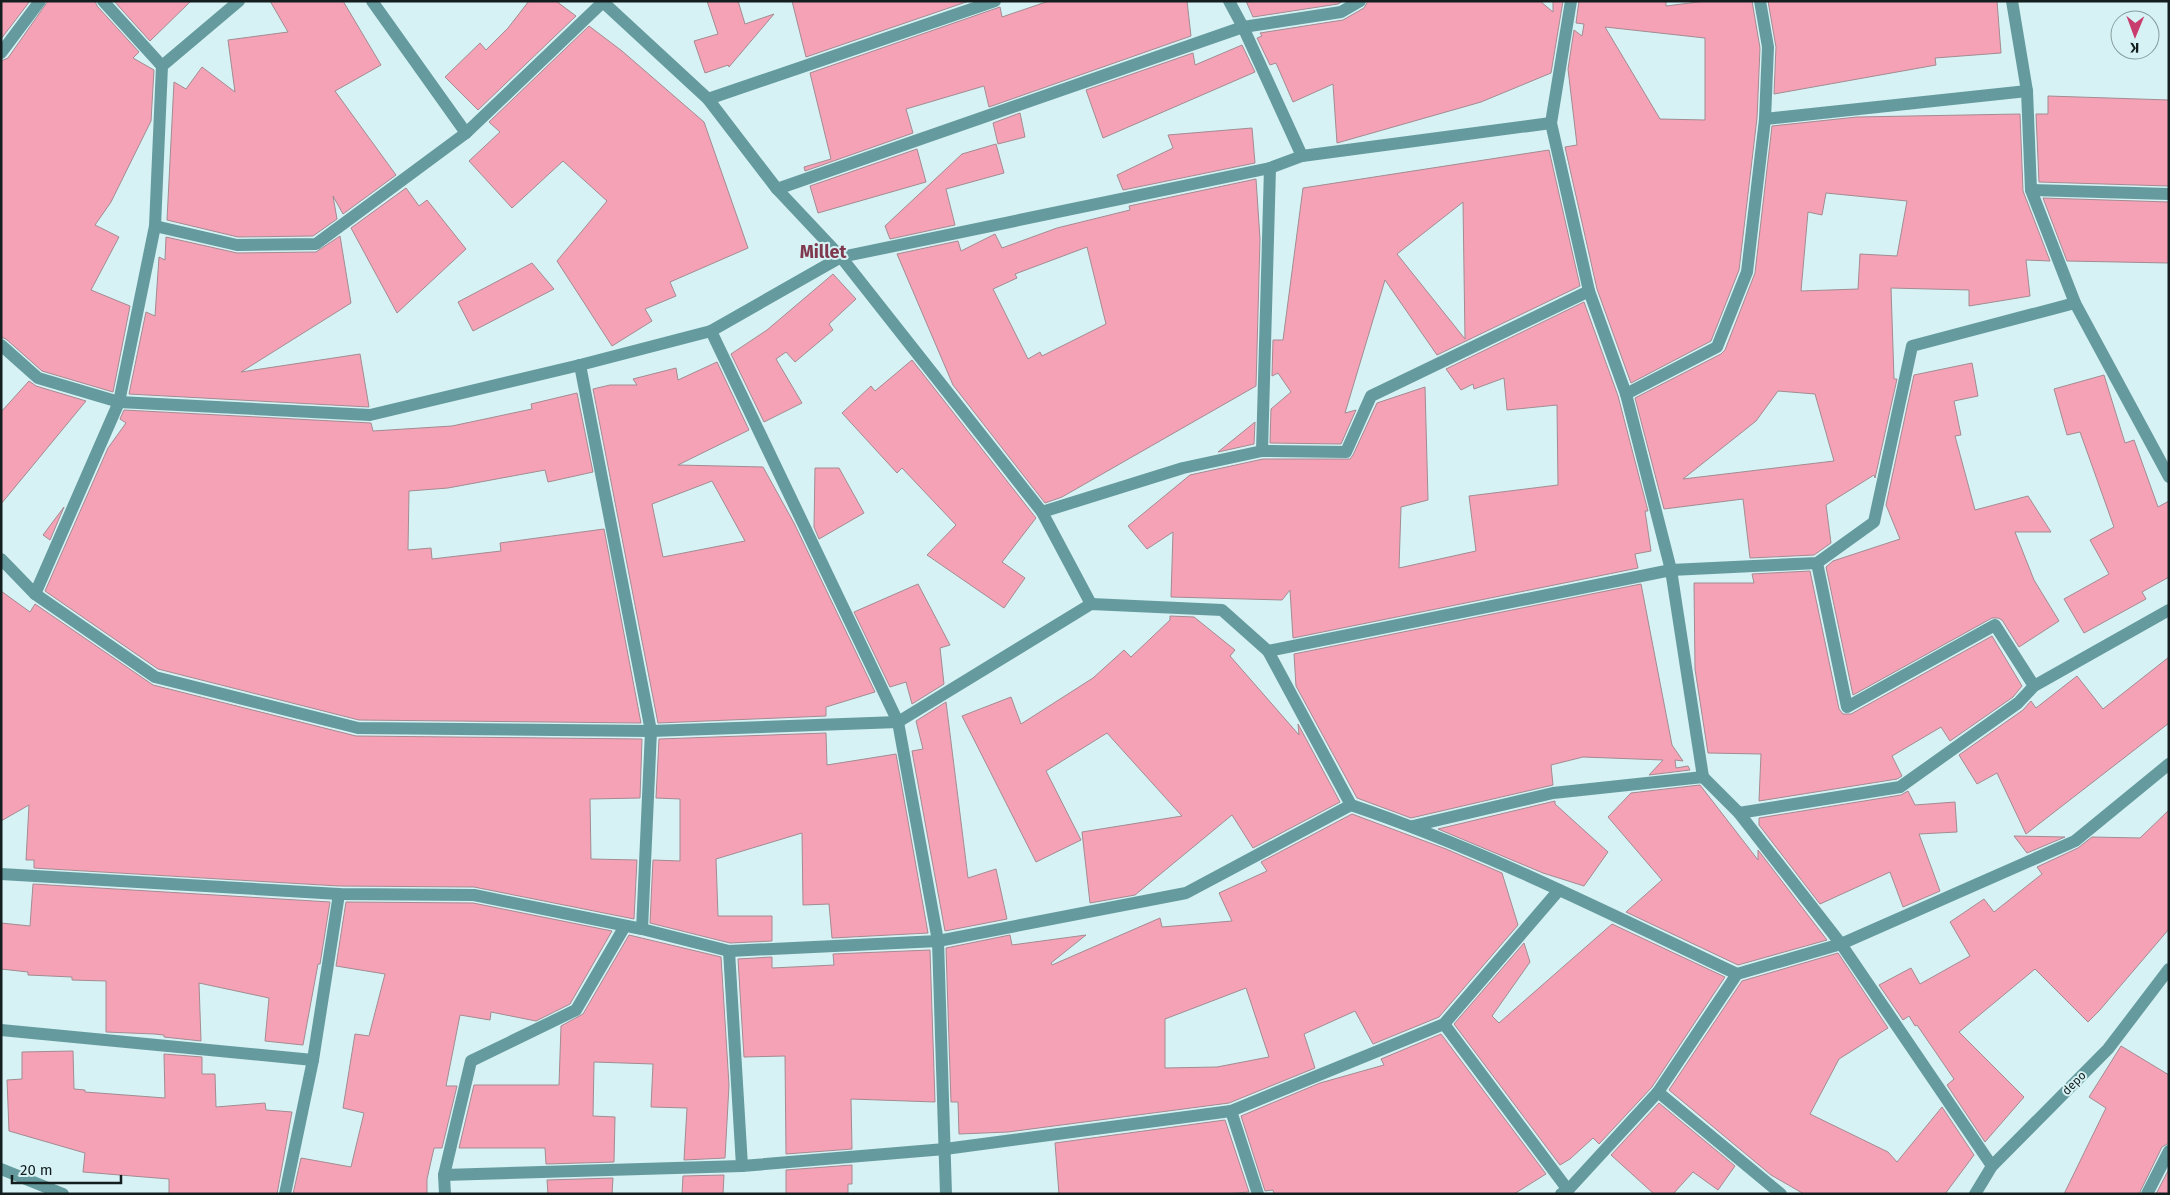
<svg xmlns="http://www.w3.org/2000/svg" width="2170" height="1195" font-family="'Fira Sans',sans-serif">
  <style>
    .building { fill: #f5a2b7; stroke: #a38b91; fill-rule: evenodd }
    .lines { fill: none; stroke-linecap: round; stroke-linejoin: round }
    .minor { stroke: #659b9e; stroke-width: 12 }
    .labels { text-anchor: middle; stroke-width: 4; stroke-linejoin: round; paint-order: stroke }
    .street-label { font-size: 12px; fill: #141e1f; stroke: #d6f2f4 }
    .district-label { font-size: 18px; font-weight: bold; fill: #7f384d; stroke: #d6f2f4 }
  </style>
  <rect width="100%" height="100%" fill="#d6f2f4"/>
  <!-- building -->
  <g class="building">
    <path d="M1,1h29l-29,38z"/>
    <path d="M48,1h47l2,5 42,46 -6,6 21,12 -3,51 -40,81 -16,23 24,12 -28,53 39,16 -17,86 -71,-21 -36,-32 -5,-2v-276l7,-3z"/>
    <path d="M114,1h77l-41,40z"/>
    <path d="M270,1h73l38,64 -46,26 61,84 -53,39 -10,-18 4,23 -24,17 -75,1 -71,-17 7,-138 12,7 16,-22 33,25 -7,-52 60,-8z"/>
    <path d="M529,1h27l20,15 -98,94 -33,-33 35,-34 6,7 22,-22z"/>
    <path d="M707,1h31l7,23 29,-10 -45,53 -1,-2 -23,8 -11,-32 24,-7z"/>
    <path d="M792,1h177l-163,56z"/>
    <path d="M1049,1h138l4,35 -202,71 -5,-21 -78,23 7,24 -108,38 -1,-4 27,-8 -21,-86 190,-66 2,10z"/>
    <path d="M1246,1h97l-5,3 -85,13z"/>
    <path d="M1368,1h172l13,11v-11h10l-12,72 -70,29 -144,41 -4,-59 -40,18 -17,-39 -6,2 -13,-27 5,-2 -2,-3 83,-13 21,-12z"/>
    <path d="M1579,1h87v5l40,-5h46l8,47 -3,70 -18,152 -28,71 -80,42 -34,-94 -32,-142 12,-2 -9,-76 6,-39 8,6 2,-12 -8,-1zM1605,27l100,11v82l-45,-1z"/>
    <path d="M1768,1h229l4,52 -66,5 1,7 -162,29 2,-47z"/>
    <path d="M589,26l33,25 82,71 44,126 -78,34 6,14 -31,13 7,12 -40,25 -55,-85 50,-60 -44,-40 -51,47 -43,-47 31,-29 -11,-10z"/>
    <path d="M1242,45l13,27 -152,66 -17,-48 107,-37 2,12z"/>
    <path d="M2048,96l121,4v86l-130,-4 -3,-68h12z"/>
    <path d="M1020,113l5,24 -27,7 -5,-21z"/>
    <path d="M2020,114l3,77 27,70 -24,-1 4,36 -61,10v-16l-78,-2 3,91h3l-22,99 -1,-3 -48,30 5,38 -17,12 -64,3 -7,-59 -79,10 -29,-111 86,-44 4,-4 30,-77 17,-147 85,-9zM1826,193l81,8 -10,55 -37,-2 -2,35 -57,2 7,-79 14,3zM1778,391l37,3 19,67 -151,18 73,-58z"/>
    <path d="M1252,128l3,35 -132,27 -6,-15 56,-27 -5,-13z"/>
    <path d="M996,144l8,29 -58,16 9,36 -65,14 -5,-13 77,-72z"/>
    <path d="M917,149l9,33 -108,31 -8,-27z"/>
    <path d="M1549,150l31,136 -143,69 -52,-75 -40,133 11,-3 -15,34 -71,-1 1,-34 20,-17 -13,-19 -6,3 1,-36h10l20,-152zM1463,202l2,137 -68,-85z"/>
    <path d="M1256,179l4,60 -4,147 -194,111 -17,6 -92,-118 -56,-131 61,-13 3,10 34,-17 7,14 55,-20 73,-18 -1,-4zM1087,247l19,77 -64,32 -2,-4 -12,7 -35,-70 24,-11 -2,-4z"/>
    <path d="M406,188l13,18 8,-6 39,49 -69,64 -46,-85z"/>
    <path d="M2043,198l126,4v61l-102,-2z"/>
    <path d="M340,236l11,67 -110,69 119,-18 9,53 -240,-13 17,-82 9,4 4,-59 6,3 1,-23 71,16 79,-1z"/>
    <path d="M532,263l22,26 -81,42 -15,-29z"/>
    <path d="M833,274l23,25 -27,25 4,6 -38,32 -9,-10 -10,7 26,44 -38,19 -33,-68 36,-24z"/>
    <path d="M1584,302l34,94 30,115h-3l6,40 -16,3 3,14 -345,70 -3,-48 -8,10 -111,-3 2,-65 -26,17 -19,-23 62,-51 73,-16h87l3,-4 24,-52 48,-16 3,113 -27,7 -2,61 77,-17 -7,-55 89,-11 -1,-80 -50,5 -3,-32 -30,11 -1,-5 -12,6 -15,-21z"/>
    <path d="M912,360l124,158 -34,44 23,16 -21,30 -77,-53 29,-30 -54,-57 -5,5 -55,-60 29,-27 4,5z"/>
    <path d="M717,362l32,68 -71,35 85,2 31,56 81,169 -49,15v9l-168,7 -65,-334 17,-4h27l-4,-6 43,-11 2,12zM712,481l33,60 -82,16 -11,-53z"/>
    <path d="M1972,363l6,33 -24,5 7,34 -6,1 20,74 53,-14 23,36h-36l19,48 25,41 -40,26 -17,-27 -4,-2h-6l-139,77 -27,-128 7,-6 67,-22 -14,-34 28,-130z"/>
    <path d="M2104,375l21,68 9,-3 24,67 11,-6v76l-27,15 4,7 -62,34 -20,-34 45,-25 -19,-34 24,-13 -34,-95 -13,3 -13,-46z"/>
    <path d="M29,381l7,5 50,15 -85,103v-92z"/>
    <path d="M577,393l16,79 -45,10 -3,-12 -97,18 -39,3 -1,59 23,-2 1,11 69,-8 -1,-8 104,-14 37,194 -282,-3 -201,-51 -113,-78 63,-143 18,-25 -6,-4 4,-9 247,13 2,8 79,-5 80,-17 -1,-5z"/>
    <path d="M1255,422l-1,22 -36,8z"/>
    <path d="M815,468h24l25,45 -45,26 -5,-12z"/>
    <path d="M64,507l-14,33 -7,-5z"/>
    <path d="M1810,571l29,138 4,5h8l141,-78 30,50 -9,11 -63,44 -9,-14 -49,29 10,20 -5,3 -138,22 2,-47 -53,-1 -13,-84 -1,-86h60l-2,-9z"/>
    <path d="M918,584l32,61 -10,3 4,36 -32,20 -6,-22 -16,5 -36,-75z"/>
    <path d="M1641,584l31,161 11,16 -8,-1 1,8 12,-2 2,4 -41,5 14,-15 -80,-3 -32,8 2,20 -142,33 -54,-20 -61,-112 -2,-32z"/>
    <path d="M1,591l29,21 5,-8 118,81 203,51 286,3 -2,59 -50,1 1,60 46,1 -3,59 -160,-32 -135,-1 -305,-18v-8h-8l3,-55 -28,16z"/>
    <path d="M1170,616l24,1 41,33 -5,6 69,79 -1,-11 42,78 -87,46 -21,-33 -97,80 -45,8 -8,-71 100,-16 -75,-83 -61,38 35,69 -45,22 -74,-146 49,-19 10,27 72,-46 31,-28 7,7 39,-37z"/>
    <path d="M2169,657v66l-143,111 -29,-61 -20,11 -18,-29 64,-45 8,-9 5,7 41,-32 26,33z"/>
    <path d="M946,702l22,176 28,-9 11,50 -62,12 -33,-180 11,-2 -7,-28z"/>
    <path d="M826,733l1,32 69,-11 32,179 -96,5 -3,-34 -26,1 -1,-72 -86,26 2,57h54v25l-42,2 -80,-20 3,-63 27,1v-62l-24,-1 3,-59z"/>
    <path d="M1700,785l58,75v-10l69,90 -89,25 -112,-53 36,-32 -54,-63 23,-24z"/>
    <path d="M1908,791l7,14 40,-3 2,30 -38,2 21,57 -37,16 -13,-35 -70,32 -61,-79v-7l142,-23z"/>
    <path d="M1555,801v3l53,48 -24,34 -41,-13 -105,-44z"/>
    <path d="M2169,810v119l-70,82 -11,11 -53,-53 -76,63 65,65 -39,45 -38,-57 7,-6 -37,-54 -2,1 -6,-10 -6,4 -24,-35 32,-17 9,16 50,-28 -20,-34 34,-23 10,13 48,-38 -5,-7 41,-19 14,-11 48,1z"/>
    <path d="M1352,814l94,35 56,24 16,52 -79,92 -66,27 -18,-33 -51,23 11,34 -86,35 -221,29 -49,2 -1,-32h-7l-5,-154 64,-13 2,10 74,-10 -35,28 1,2 108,-47 2,9 70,-6 -13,-28 48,-22 -6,-9zM1246,988l23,69 -52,10 -52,1v-49z"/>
    <path d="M2014,836l51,1 -38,16z"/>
    <path d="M33,884l297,18 -10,62h-2l-15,81 -38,-4 4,-43 -70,-15 2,58 -37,-4v-2l-10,-1 -48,-2v-51l-34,-1v-3l-44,-2v-3l-27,-3v-46l29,3z"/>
    <path d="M346,902l127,1 139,28 -42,73 -34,17 -45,-9 -1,8 -30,-5 -14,71h11l-15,62h-8l-7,31v15h-134l8,-36 50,9 13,-54 -21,-5 12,-74 14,2 16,-62 -49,-8z"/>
    <path d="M1612,924l113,53 -73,110 -53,57 -6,-6 -23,21 -10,6 -106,-141 70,-81 6,19 -38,54 7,7z"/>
    <path d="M629,935l92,22 8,128 -4,73 -41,2 3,-52 -36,-1 2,-43 -59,-2 -1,54 22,1 -1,45 -68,2 -1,-16h-86l15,-63h85l2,-59 22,-12z"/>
    <path d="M930,950l5,152 -84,-3 1,50 -66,5 -1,-98 -41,1 -6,-98 34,-2v11l62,-3 -1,-11z"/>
    <path d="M1838,953l50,75 -49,31 -29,55 78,38 9,10 45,-55 32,48 -29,39h-141l-33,-19 -102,-85 73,-109z"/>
    <path d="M1441,1034l105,140 -32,20h-240l-1,-4 -8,1 -24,-75 79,-33 64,-18 -3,-6z"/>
    <path d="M2121,1046l48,29v68l-7,4 -23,47h-75l42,-86 -17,-11z"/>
    <path d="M73,1051l1,38 11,1v2l80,6 -1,-44 38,3v17h13l1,33 49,-4 1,7 26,2 -15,82h-108v-15l-86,-7 2,-19 -76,-22 -2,-51 15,-1v-27z"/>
    <path d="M1659,1103l76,63 -17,24 -25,-18 -20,22h-19l-43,-39z"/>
    <path d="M1225,1120l24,72 -26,2h-164l-4,-51z"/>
    <path d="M852,1165v19h-4v10h-62v-24z"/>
    <path d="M2169,1169v25h-13z"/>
    <path d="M724,1175l-1,19h-41l1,-18z"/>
    <path d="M613,1178l-1,16h-64l-1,-14z"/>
  </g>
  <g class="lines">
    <!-- minor -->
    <g class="minor">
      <path d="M103,1l59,65 77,-65"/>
      <path d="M372,1l94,132"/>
      <path d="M602,1l106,98 69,90 64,68 201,255 49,92"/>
      <path d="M1229,1l14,26 59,129"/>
      <path d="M1571,1l-20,122 38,168 37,103 45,176 32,207"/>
      <path d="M2012,1l15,90 4,99 44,113 94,174"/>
      <path d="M1,53l39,-52"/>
      <path d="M708,99l287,-98"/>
      <path d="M1765,119l262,-28"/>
      <path d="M777,189l466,-162 98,-15 19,-11"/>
      <path d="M2031,190l138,4"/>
      <path d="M155,226l82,19 79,-1 150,-111 137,-131"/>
      <path d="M711,331l187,391 40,219 8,253"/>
      <path d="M1,345l37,33 81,24 251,13 210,-50 131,-34 130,-74 429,-89 32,-12 249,-33"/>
      <path d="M580,365l71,366 -9,198"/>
      <path d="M1626,394l91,-47 30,-75 18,-153 3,-72 -8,-46"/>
      <path d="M1262,451l84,1 25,-56 218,-105"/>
      <path d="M1042,512l141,-44 79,-17 8,-283"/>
      <path d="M1,559l34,35 120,83 203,51 293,3 247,-9 193,-118 131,6 46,41 403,-81 146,-7 57,-41 38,-176 163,-43"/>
      <path d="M1817,563l30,144 148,-82 39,61"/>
      <path d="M35,594l84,-192 36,-176 7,-160"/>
      <path d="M1268,651l83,154c133,45 259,109 386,169"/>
      <path d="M1739,813l102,131 151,222"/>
      <path d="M1413,826l140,-33 150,-16 36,36 161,-26 118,-84 16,-17 135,-76"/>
      <path d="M1,874l338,20 135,1 168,34 87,22 209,-10 248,-48 165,-88"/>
      <path d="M729,951l13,215"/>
      <path d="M1444,1024l124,166"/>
      <path d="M1,1030l312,30"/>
      <path d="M1658,1092l123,102"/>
      <path d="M1231,1111l27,83"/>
      <path d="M1,1169l62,25"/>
      <path d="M444,1175l298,-9 203,-17 286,-38 213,-87 115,-134"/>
      <path d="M285,1194l28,-134 26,-166"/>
      <path d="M445,1194l-1,-19 27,-114 105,-51 49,-84"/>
      <path d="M1561,1194l7,-4 90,-98 79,-118 104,-30 234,-103 94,-77"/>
      <path d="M1975,1194l17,-28 116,-117 61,-80"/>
      <path d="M2147,1194l22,-43"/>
    </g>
  </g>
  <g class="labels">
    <!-- street labels -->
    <g class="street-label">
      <text transform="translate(2074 1083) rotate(-45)" y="4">depo</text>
    </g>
    <!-- district labels -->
    <g class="district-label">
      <text x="823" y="258">Millet</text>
    </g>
  </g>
  <!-- border -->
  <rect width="2170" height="1195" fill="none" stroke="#141e1f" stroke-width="5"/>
  <!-- north arrow -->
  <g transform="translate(2135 35) rotate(181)"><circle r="24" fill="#d6f2f4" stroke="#889d9f"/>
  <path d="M0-4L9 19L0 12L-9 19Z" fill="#c93c6e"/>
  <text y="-8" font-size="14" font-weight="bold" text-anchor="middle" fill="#141e1f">K</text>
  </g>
  <!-- scale -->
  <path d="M12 1175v8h109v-8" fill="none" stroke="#141e1f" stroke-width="2.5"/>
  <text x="20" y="1175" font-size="15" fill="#141e1f" stroke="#d6f2f4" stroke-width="4" paint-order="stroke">20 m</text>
</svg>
